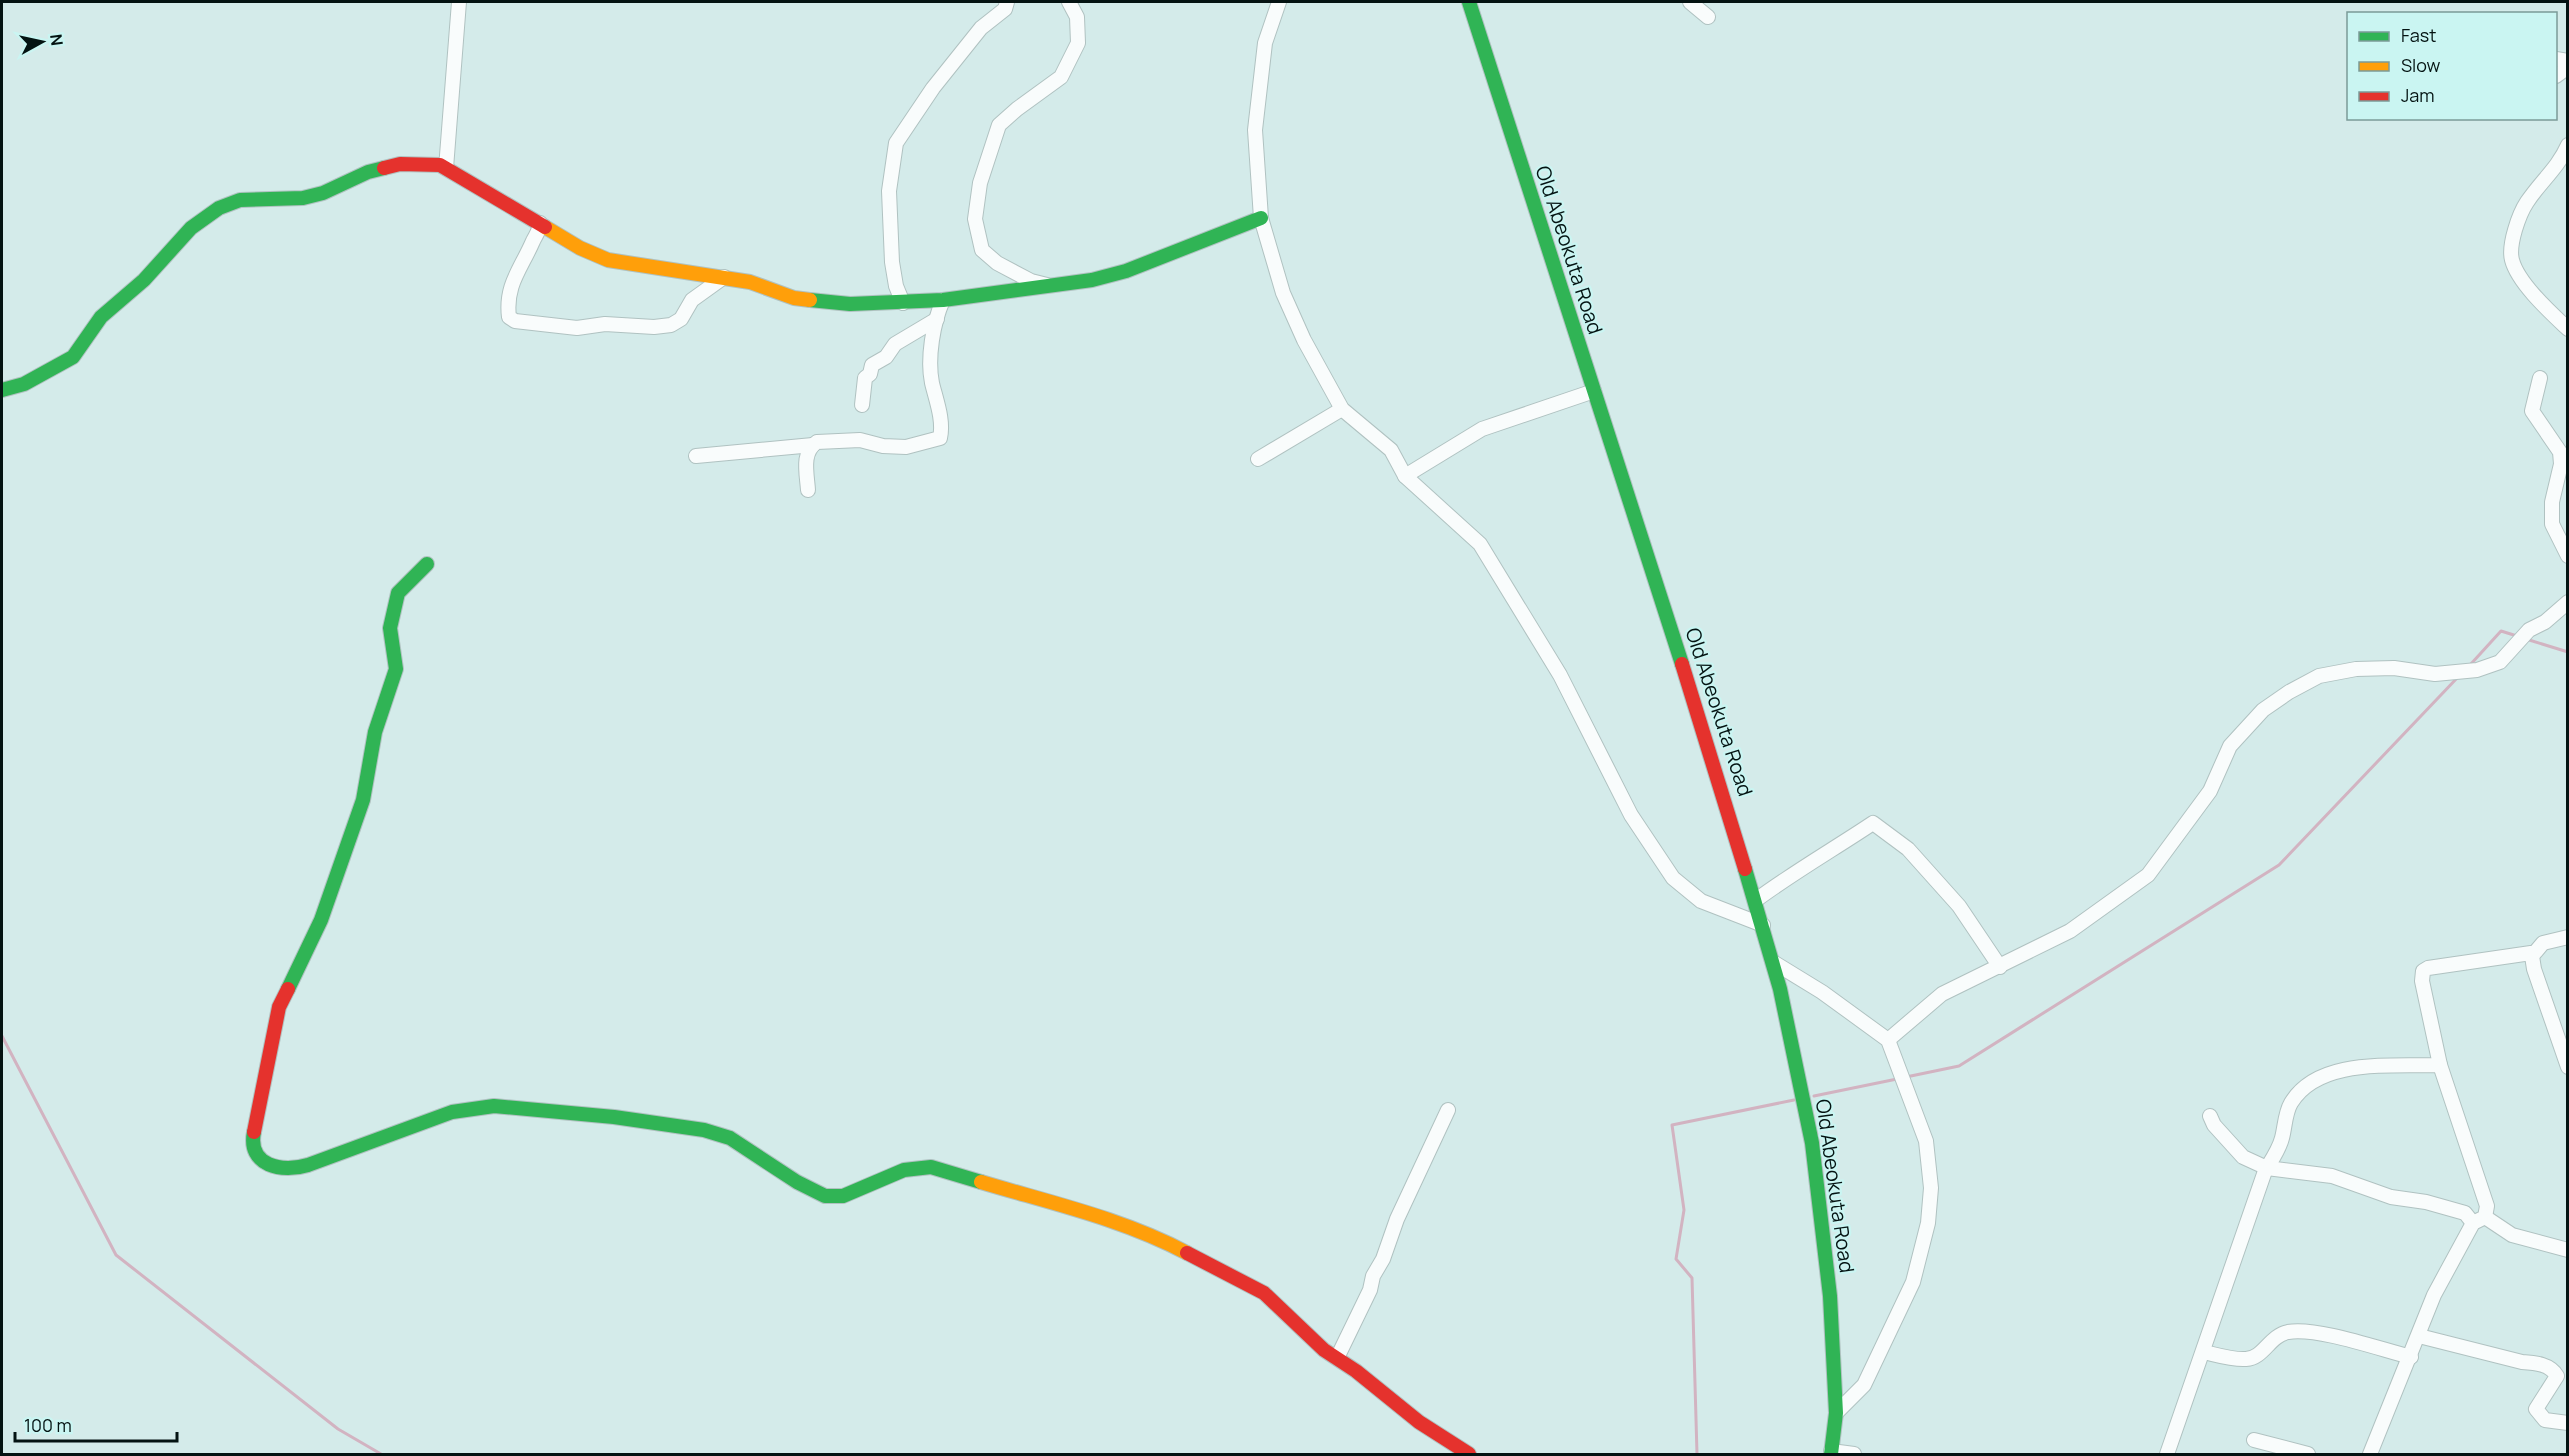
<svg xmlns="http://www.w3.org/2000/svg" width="2569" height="1456" font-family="Manrope,sans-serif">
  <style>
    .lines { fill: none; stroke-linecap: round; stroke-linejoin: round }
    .stream { stroke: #d2b3c1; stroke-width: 3 }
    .street-casing { stroke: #b0c2c1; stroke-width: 16 }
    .fast-casing { stroke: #b0c2c1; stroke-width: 16 }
    .slow-casing { stroke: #b0c2c1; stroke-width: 16 }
    .jam-casing { stroke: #b0c2c1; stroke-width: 16 }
    .street { stroke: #f9fcfc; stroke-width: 14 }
    .fast { stroke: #30b455; stroke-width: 14 }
    .slow { stroke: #ff9f0a; stroke-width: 14 }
    .jam { stroke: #e5322d; stroke-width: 14 }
    .labels { text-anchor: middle; stroke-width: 4.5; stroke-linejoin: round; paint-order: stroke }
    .street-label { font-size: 20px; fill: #041312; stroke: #caf5f2 }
  </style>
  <rect width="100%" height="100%" fill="#d4ebea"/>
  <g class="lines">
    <!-- stream -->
    <g class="stream">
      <path d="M2526,639l42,13"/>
      <path d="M2470,665l31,-34 16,5"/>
      <path d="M2,1036l114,219 222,174 43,25"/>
      <path d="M1906,1077l53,-11 320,-201 180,-189"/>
      <path d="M1814,1096l83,-17"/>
      <path d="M1697,1454l-5,-176 -16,-19 8,-49 -12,-85 122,-25"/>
    </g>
    <defs>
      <g id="street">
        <path d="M1279,2l-14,41 -10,87 6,88 22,75 21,47 38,69 49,41 14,26 75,68 80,131 71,140 42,63 28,23 62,24"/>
        <path d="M1690,2l18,15"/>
        <path d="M2556,59l12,2"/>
        <path d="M2556,76l12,-9"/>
        <path d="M2568,145c-10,23 -27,36 -41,57 -8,12 -19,43 -15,58 6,23 38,52 56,69"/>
        <path d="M446,168l13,-166"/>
        <path d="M540,223c0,7 -4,12 -7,18 -12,28 -28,44 -24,76l6,4 62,7 28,-4 49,3 17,-2 10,-6 11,-19 32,-23"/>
        <path d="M1047,285l-16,-4 -34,-18 -15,-13 -7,-31 5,-36 19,-58 18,-16 44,-32 17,-34 -1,-26 -8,-15"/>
        <path d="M903,303l-7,-17 -4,-24 -3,-71 7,-48 37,-55 48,-60 24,-19 2,-7"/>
        <path d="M2540,378l-8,33 28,41 1,12 -9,38v22l16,32"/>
        <path d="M862,405l3,-27 5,-4 2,-9 14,-8 9,-13 42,-25"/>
        <path d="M696,456l117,-11"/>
        <path d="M1258,459l84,-50"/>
        <path d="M1405,476l77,-47 112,-38"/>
        <path d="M808,490c-1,-16 -7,-38 9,-48l43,-2 23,6 23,1 34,-9c4,-18 -4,-38 -8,-55 -5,-25 1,-60 11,-83"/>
        <path d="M1756,900c38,-28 78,-51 117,-77l35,26 51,57 41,61"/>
        <path d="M2568,937l-25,6 -11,13 2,13 34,98"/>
        <path d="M1773,962l49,30 66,48 38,101 5,47 -3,35 -15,59 -49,103 -28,28"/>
        <path d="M1888,1040l54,-46 128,-63 78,-56 62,-84 20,-45 33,-36 26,-18 30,-16 37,-7 38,-1 41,6 42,-4 23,-8 29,-32 16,-8 23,-20"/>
        <path d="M2210,1116l4,9 29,32 24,11 65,8 59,21 35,5 39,11 8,10"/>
        <path d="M2485,1217l27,18 56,15"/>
        <path d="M2419,1336l103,26c14,1 28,2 35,14l-21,33 9,11 23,3"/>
        <path d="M2204,1352c13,3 29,8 42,7 18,-1 23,-23 42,-27 30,-5 91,17 123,25"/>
        <path d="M1337,1358l33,-68 3,-14 10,-17 14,-40 51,-109"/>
        <path d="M2254,1440l54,14"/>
        <path d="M1831,1451l23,3"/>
        <path d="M2167,1454l98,-283c6,-10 14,-21 17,-33 3,-11 3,-25 9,-35 28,-46 102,-36 149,-38"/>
        <path d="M2370,1454l64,-159 39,-72 12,-6 2,-11 -47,-141 -18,-84 1,-10 5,-3 103,-15 1,3"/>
      </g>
      <g id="fast">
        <path d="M1469,2l213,662"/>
        <path d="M810,300l40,4 93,-4 149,-20 34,-9 135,-53"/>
        <path d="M2,390l22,-6 49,-27 28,-40 43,-37 47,-52 28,-20 21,-8 63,-2 20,-5 45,-21 16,-4"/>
        <path d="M1745,869l35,120 32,154 18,153 6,117 -5,41"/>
        <path d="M288,989l33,-69 42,-120 12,-68 21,-63 -6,-41 8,-35 29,-29"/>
        <path d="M254,1132c-7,34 28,41 54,33l144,-53 42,-6 120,11 90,13 26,8 67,44 28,14h18l61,-26 27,-3 50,15"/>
      </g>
      <g id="slow">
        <path d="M545,227l35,21 28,12 142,22 44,16 16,2"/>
        <path d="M981,1182c70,21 142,37 206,71"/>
      </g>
      <g id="jam">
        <path d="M384,168l16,-4 40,1 105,62"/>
        <path d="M1682,664l63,205"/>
        <path d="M254,1132l25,-125 9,-18"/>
        <path d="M1187,1253l77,40 60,57 32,21 63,51 50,32"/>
      </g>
    </defs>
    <!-- street casing -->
    <use href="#street" class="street-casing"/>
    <!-- fast casing -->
    <use href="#fast" class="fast-casing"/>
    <!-- slow casing -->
    <use href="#slow" class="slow-casing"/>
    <!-- jam casing -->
    <use href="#jam" class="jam-casing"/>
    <!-- street -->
    <use href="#street" class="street"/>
    <!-- fast -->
    <use href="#fast" class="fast"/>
    <!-- slow -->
    <use href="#slow" class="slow"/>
    <!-- jam -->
    <use href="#jam" class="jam"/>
  </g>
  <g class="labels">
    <!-- street labels -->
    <g class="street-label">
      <text transform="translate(1569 250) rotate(72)" y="7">Old Abeokuta Road</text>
      <text transform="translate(1719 712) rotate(72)" y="7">Old Abeokuta Road</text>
      <text transform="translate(1835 1186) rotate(82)" y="7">Old Abeokuta Road</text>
    </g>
  </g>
  <!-- border -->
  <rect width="2569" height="1456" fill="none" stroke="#041312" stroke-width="6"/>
  <!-- legend -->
  <rect x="2347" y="12" width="210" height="108" fill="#caf5f2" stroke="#7b9b98" stroke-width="1.5"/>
  <rect x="2359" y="32" width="30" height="9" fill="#30b455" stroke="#7b9b98" stroke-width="1.5"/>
  <text x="2401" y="42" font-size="18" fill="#041312">Fast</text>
  <rect x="2359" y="62" width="30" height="9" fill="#ff9f0a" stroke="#7b9b98" stroke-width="1.5"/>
  <text x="2401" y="72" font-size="18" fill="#041312">Slow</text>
  <rect x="2359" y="92" width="30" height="9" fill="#e5322d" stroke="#7b9b98" stroke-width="1.5"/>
  <text x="2401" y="102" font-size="18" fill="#041312">Jam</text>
  <!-- north arrow -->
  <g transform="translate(42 42) rotate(82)" stroke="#caf5f2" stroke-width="4.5" paint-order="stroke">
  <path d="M0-4.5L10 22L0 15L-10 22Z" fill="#041312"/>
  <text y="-9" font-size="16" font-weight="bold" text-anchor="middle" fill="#041312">N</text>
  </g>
  <!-- scale -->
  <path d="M15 1432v9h162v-9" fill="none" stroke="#041312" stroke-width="3"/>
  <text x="24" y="1432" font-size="18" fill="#041312" stroke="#caf5f2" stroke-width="4.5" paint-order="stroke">100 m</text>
</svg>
